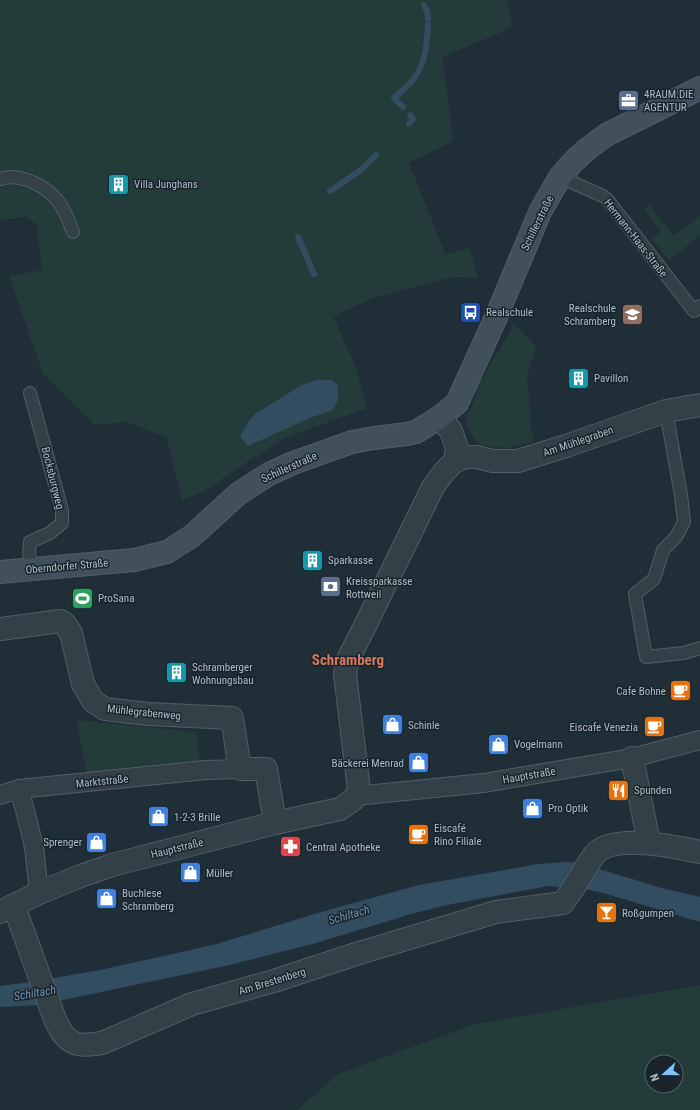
<svg xmlns="http://www.w3.org/2000/svg" width="700" height="1110" font-family="'Roboto Condensed',sans-serif">
  <style>
    .green { fill: #233b39; fill-rule: evenodd }
    .water { fill: #324d60 }
    .lines { fill: none; stroke-linecap: round; stroke-linejoin: round }
    .stream { stroke: #324d60; stroke-width: 6 }
    .service-casing { stroke: #515e66; stroke-width: 14 }
    .pedestrian-casing { stroke: #515e66; stroke-width: 20 }
    .minor-casing { stroke: #515e66; stroke-width: 24 }
    .secondary-casing { stroke: #515e66; stroke-width: 24 }
    .service { stroke: #334048; stroke-width: 12 }
    .pedestrian { stroke: #334048; stroke-width: 18 }
    .minor { stroke: #334048; stroke-width: 22 }
    .secondary { stroke: #41505b; stroke-width: 22 }
    .labels { text-anchor: middle; stroke-width: 3; stroke-linejoin: round; paint-order: stroke }
    .poi-label { font-size: 11px; fill: #adbbc5; stroke: #19242d; text-anchor: start }
    .street-label { font-size: 11px; fill: #adbbc5; stroke: #19242d }
    .water-label { font-size: 12px; font-style: italic; fill: #6d92aa; stroke: #19242d }
    .district-label { font-size: 15px; font-weight: bold; fill: #d57958; stroke: #19242d }
  </style>
  <rect width="100%" height="100%" fill="#202e38"/>
  <!-- green -->
  <g class="green">
    <path d="M0,0h507l6,27 -70,30 10,84 -44,22 37,92 23,-8 9,30 -30,1 -74,20 -41,18 22,49 12,43 -85,31 -81,54 -19,7 -16,-63 -39,-15 -32,3 -52,-51 -34,-98 33,-6 -5,-45 -11,-8 -26,3z"/>
    <path d="M649,205l25,31 26,-20v20l-31,24 -17,-21 9,-8 -17,-22z"/>
    <path d="M514,324l12,11 10,12 -9,30 6,65 -26,6 -29,-3 -10,-17 -3,-12 6,-7 9,-27z"/>
    <path d="M77,720l120,12 3,30 -114,11z"/>
    <path d="M700,985v125h-403l41,-36 137,-50zM652,1062h24v24h-24z"/>
  </g>
  <!-- water -->
  <g class="water">
    <path d="M316,380h16l6,5v15l-5,10 -23,8 -62,28 -8,-10 7,-12 8,-10 45,-28z"/>
    <path d="M564,862l15,1 83,25 38,9v25l-93,-28 -22,-5 -37,-3 -101,19 -36,9 -95,29 -86,22 -191,40 -39,2v-21l30,-4 65,-11 60,-13 62,-14 104,-32 98,-27 119,-21z"/>
  </g>
  <g class="lines">
    <!-- stream -->
    <g class="stream">
      <path d="M424,5l3,6 1,8"/>
      <path d="M403,107l-9,-9c7,-6 15,-12 20,-20 12,-15 13,-35 14,-53"/>
      <path d="M409,124l4,-5 -3,-4"/>
      <path d="M330,191l31,-21 15,-15"/>
      <path d="M298,237l16,37"/>
    </g>
    <defs>
      <g id="service">
        <path d="M560,177l43,19 4,3 87,112 6,-5"/>
        <path d="M0,179c4,-1 8,-2 12,-2 18,1 35,11 46,24 7,9 11,21 15,31"/>
        <path d="M30,393l32,117v13l-12,10 -20,9 -1,10 3,17"/>
        <path d="M666,411l15,84 3,27 -8,15 -13,13 -9,29 -19,15 11,63 38,-4 16,-5"/>
      </g>
      <g id="pedestrian">
        <path d="M19,789l6,21 9,37 5,46"/>
        <path d="M0,795l19,-6 186,-19 35,-1"/>
        <path d="M356,796l128,-13 148,-25 68,-18"/>
      </g>
      <g id="minor">
        <path d="M455,461l11,-4h10l17,4h25l48,-15 100,-35 34,-6"/>
        <path d="M0,629l60,-8 4,2 7,10 12,51 10,17 12,8 43,5 84,4 8,51h26l9,54"/>
        <path d="M632,758l17,85"/>
        <path d="M14,906l42,116c3,4 5,10 8,13 11,13 23,10 38,8l90,-39 82,-23 82,-27 140,-42 67,-9c8,-11 15,-22 22,-34 3,-4 6,-11 10,-15 19,-21 81,-7 105,-2"/>
        <path d="M0,912l39,-19 39,-16 34,-12 163,-42 65,-14 14,-10 5,-9 -14,-116 3,-15 16,-31 69,-141 11,-15 11,-11 2,-13 -6,-17 -11,-14"/>
      </g>
      <path id="secondary" d="M0,572l134,-12 33,-8 25,-16 46,-42 31,-20 24,-11 59,-21 22,-4 33,-4 9,-2 24,-15 17,-14 40,-88 43,-103 20,-35 12,-14 14,-13 20,-15 94,-47"/>
    </defs>
    <!-- service casing -->
    <use href="#service" class="service-casing"/>
    <!-- pedestrian casing -->
    <use href="#pedestrian" class="pedestrian-casing"/>
    <!-- minor casing -->
    <use href="#minor" class="minor-casing"/>
    <!-- secondary casing -->
    <use href="#secondary" class="secondary-casing"/>
    <!-- service -->
    <use href="#service" class="service"/>
    <!-- pedestrian -->
    <use href="#pedestrian" class="pedestrian"/>
    <!-- minor -->
    <use href="#minor" class="minor"/>
    <!-- secondary -->
    <use href="#secondary" class="secondary"/>
  </g>
  <!-- icons -->
  <defs>
    <symbol id="office-square" viewBox="-11 -11 22 22"><rect x="-9" y="-9" width="18" height="18" rx="4" fill="#5c6f8a" stroke="#19242d"/><path d="M-6-3h4V-5.5h4V-3h4V5H-6ZM-1-4.5V-3h2v-1.5ZM-6 0V1H6V0Z" fill="#fff"/></symbol>
    <symbol id="building-square" viewBox="-11 -11 22 22"><rect x="-9" y="-9" width="18" height="18" rx="4" fill="#0f9aa8" stroke="#19242d"/><path d="M-4-6H4V6H1V3H-1V6H-4ZM-2.5-4.3h1.7v1.8h-1.7ZM.8-4.3h1.7v1.8H.8ZM-2.5-1h1.7V.8h-1.7ZM.8-1h1.7V.8H.8Z" fill="#fff"/></symbol>
    <symbol id="bus-square" viewBox="-11 -11 22 22"><rect x="-9" y="-9" width="18" height="18" rx="4" fill="#1a4fb4" stroke="#19242d"/><path d="M-5-6H5V4H4V6H2V4H-2V6H-4V4H-5ZM-3.5-4V0h7V-4ZM-3.5 1.2v1.5H-2V1.2ZM2 1.2v1.5H3.5V1.2Z" fill="#fff"/></symbol>
    <symbol id="school-square" viewBox="-11 -11 22 22"><rect x="-9" y="-9" width="18" height="18" rx="4" fill="#8d6e63" stroke="#19242d"/><path d="M0-5L7-2L0 1L-7-2ZM-4 1L0 2.5L4 1V4Q0 6-4 4Z" fill="#fff"/></symbol>
    <symbol id="bank-square" viewBox="-11 -11 22 22"><rect x="-9" y="-9" width="18" height="18" rx="4" fill="#5c6f8a" stroke="#19242d"/><path d="M-6-4H6V4H-6ZM0-2.3a2.3 2.3 0 1 0 0 4.6a2.3 2.3 0 1 0 0-4.6Z" fill="#fff"/></symbol>
    <symbol id="stadium-square" viewBox="-11 -11 22 22"><rect x="-9" y="-9" width="18" height="18" rx="4" fill="#2e9e5b" stroke="#19242d"/><path d="M0-5a6.5 5 0 1 0 0 10a6.5 5 0 1 0 0-10ZM-3.5-1.8h7v3.6h-7Z" fill="#fff"/></symbol>
    <symbol id="cafe-square" viewBox="-11 -11 22 22"><rect x="-9" y="-9" width="18" height="18" rx="4" fill="#e8710a" stroke="#19242d"/><path d="M-5.5-4.5H6V0H3Q3 3.5 0 3.5H-2.5Q-5.5 3.5-5.5 0ZM3-3.2v2h1.7v-2ZM-6 4.5H4V6H-6Z" fill="#fff"/></symbol>
    <symbol id="shop-square" viewBox="-11 -11 22 22"><rect x="-9" y="-9" width="18" height="18" rx="4" fill="#3f7fe0" stroke="#19242d"/><path d="M-5-2.5h2.3a2.7 3.5 0 0 1 5.4 0H5L5.5 6h-11ZM-1.5-2.5h3a1.5 2.3 0 0 0-3 0Z" fill="#fff"/></symbol>
    <symbol id="restaurant-square" viewBox="-11 -11 22 22"><rect x="-9" y="-9" width="18" height="18" rx="4" fill="#e8710a" stroke="#19242d"/><path d="M-5-6h1v4h1v-4h1v4h1v-4h1v5L-1.5 .5V6h-2V.5L-5-1ZM5-6V6H3V1.5H1.5Q1.5-4 5-6Z" fill="#fff"/></symbol>
    <symbol id="pharmacy-square" viewBox="-11 -11 22 22"><rect x="-9" y="-9" width="18" height="18" rx="4" fill="#e0444e" stroke="#19242d"/><path d="M-2-6h4v4h4v4h-4v4h-4v-4h-4v-4h4Z" fill="#fff"/></symbol>
    <symbol id="bar-square" viewBox="-11 -11 22 22"><rect x="-9" y="-9" width="18" height="18" rx="4" fill="#e8710a" stroke="#19242d"/><path d="M-6-5H6L.8 .8V4.5H3.5V6h-7V4.5H-.8V.8Z" fill="#fff"/></symbol>
  </defs>
  <g fill-rule="evenodd">
    <use href="#office-square" x="616" y="88" width="25" height="25"/>
    <use href="#building-square" x="106" y="172" width="25" height="25"/>
    <use href="#bus-square" x="458" y="300" width="25" height="25"/>
    <use href="#school-square" x="620" y="302" width="25" height="25"/>
    <use href="#building-square" x="566" y="366" width="25" height="25"/>
    <use href="#building-square" x="300" y="548" width="25" height="25"/>
    <use href="#bank-square" x="318" y="574" width="25" height="25"/>
    <use href="#stadium-square" x="70" y="586" width="25" height="25"/>
    <use href="#building-square" x="164" y="660" width="25" height="25"/>
    <use href="#cafe-square" x="668" y="678" width="25" height="25"/>
    <use href="#shop-square" x="380" y="712" width="25" height="25"/>
    <use href="#cafe-square" x="642" y="714" width="25" height="25"/>
    <use href="#shop-square" x="486" y="732" width="25" height="25"/>
    <use href="#shop-square" x="406" y="750" width="25" height="25"/>
    <use href="#restaurant-square" x="606" y="778" width="25" height="25"/>
    <use href="#shop-square" x="520" y="796" width="25" height="25"/>
    <use href="#shop-square" x="146" y="804" width="25" height="25"/>
    <use href="#cafe-square" x="406" y="822" width="25" height="25"/>
    <use href="#shop-square" x="84" y="830" width="25" height="25"/>
    <use href="#pharmacy-square" x="278" y="834" width="25" height="25"/>
    <use href="#shop-square" x="178" y="860" width="25" height="25"/>
    <use href="#shop-square" x="94" y="886" width="25" height="25"/>
    <use href="#bar-square" x="594" y="900" width="25" height="25"/>
  </g>
  <g class="labels">
    <!-- poi labels -->
    <g class="poi-label">
      <text x="644" y="98">4RAUM.DIE<tspan x="644" dy="13">AGENTUR</tspan></text>
      <text x="134" y="188">Villa Junghans</text>
      <text x="616" y="312" text-anchor="end">Realschule<tspan x="616" dy="13">Schramberg</tspan></text>
      <text x="486" y="316">Realschule</text>
      <text x="594" y="382">Pavillon</text>
      <text x="328" y="564">Sparkasse</text>
      <text x="346" y="585">Kreissparkasse<tspan x="346" dy="13">Rottweil</tspan></text>
      <text x="98" y="602">ProSana</text>
      <text x="192" y="671">Schramberger<tspan x="192" dy="13">Wohnungsbau</tspan></text>
      <text x="666" y="695" text-anchor="end">Cafe Bohne</text>
      <text x="408" y="729">Schinle</text>
      <text x="638" y="731" text-anchor="end">Eiscafe Venezia</text>
      <text x="514" y="748">Vogelmann</text>
      <text x="404" y="767" text-anchor="end">Bäckerei Menrad</text>
      <text x="634" y="794">Spunden</text>
      <text x="548" y="812">Pro Optik</text>
      <text x="174" y="821">1-2-3 Brille</text>
      <text x="434" y="832">Eiscafé<tspan x="434" dy="13">Rino Filiale</tspan></text>
      <text x="82" y="846" text-anchor="end">Sprenger</text>
      <text x="306" y="851">Central Apotheke</text>
      <text x="206" y="877">Müller</text>
      <text x="122" y="897">Buchlese<tspan x="122" dy="13">Schramberg</tspan></text>
      <text x="622" y="917">Roßgumpen</text>
    </g>
    <!-- street labels -->
    <g class="street-label">
      <text transform="translate(537 223) rotate(-64)" y="4">Schillerstraße</text>
      <text transform="translate(636 238) rotate(52)" y="4">Hermann-Haas-Straße</text>
      <text transform="translate(578 441) rotate(-19)" y="4">Am Mühlegraben</text>
      <text transform="translate(289 467) rotate(-24)" y="4">Schillerstraße</text>
      <text transform="translate(53 478) rotate(76)" y="4">Bocksburgweg</text>
      <text transform="translate(67 566) rotate(-5)" y="4">Oberndorfer Straße</text>
      <text transform="translate(144 712) rotate(6)" y="4">Mühlegrabenweg</text>
      <text transform="translate(529 775) rotate(-10)" y="4">Hauptstraße</text>
      <text transform="translate(102 781) rotate(-6)" y="4">Marktstraße</text>
      <text transform="translate(177 848) rotate(-14)" y="4">Hauptstraße</text>
      <text transform="translate(272 981) rotate(-17)" y="4">Am Brestenberg</text>
    </g>
    <!-- water labels -->
    <g class="water-label">
      <text transform="translate(349 915) rotate(-16)" y="4">Schiltach</text>
      <text transform="translate(35 993) rotate(-10)" y="4">Schiltach</text>
    </g>
    <!-- district labels -->
    <g class="district-label">
      <text x="348" y="665">Schramberg</text>
    </g>
  </g>
  <!-- north arrow -->
  <g transform="translate(664 1074) rotate(249)"><circle r="19" fill="#19242d" stroke="#54606a"/>
  <path d="M0-3L7 15L0 10L-7 15Z" fill="#7ec3fa"/>
  <text y="-6" font-size="11" font-weight="bold" text-anchor="middle" fill="#adbbc5">N</text>
  </g>
</svg>
